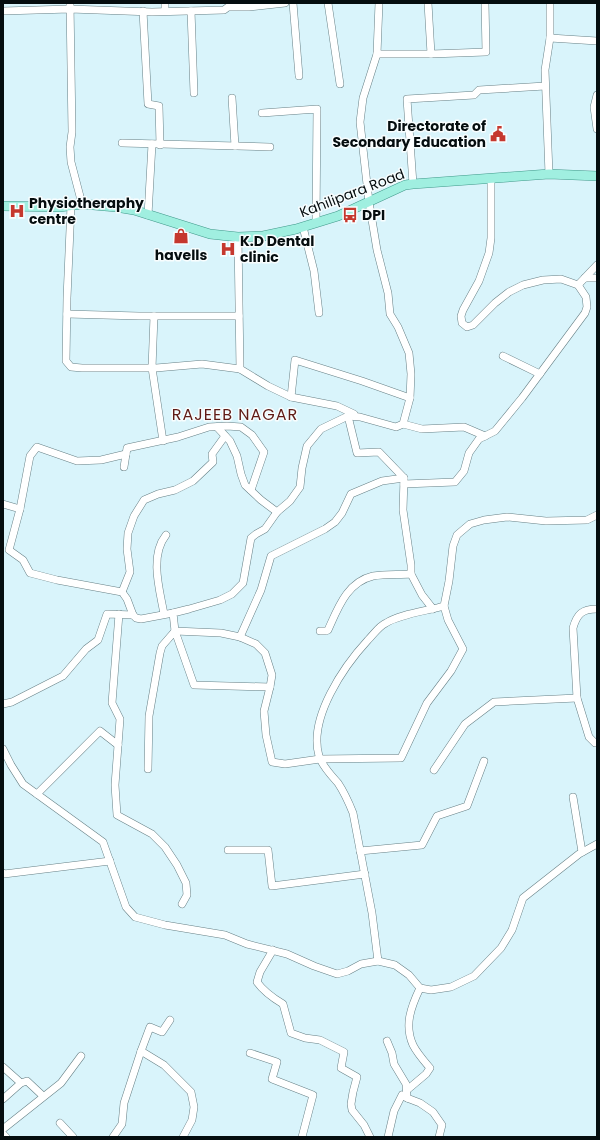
<svg xmlns="http://www.w3.org/2000/svg" width="600" height="1140" font-family="Poppins,sans-serif">
  <style>
    .lines { fill: none; stroke-linecap: round; stroke-linejoin: round }
    .minor-casing { stroke: #678086; stroke-width: 8 }
    .major-casing { stroke: #41998a; stroke-width: 10 }
    .minor { stroke: #fff; stroke-width: 7 }
    .major { stroke: #a0efe0; stroke-width: 9 }
    .labels { text-anchor: middle; stroke-width: 3; stroke-linejoin: round; paint-order: stroke }
    .poi-label { font-size: 14px; font-weight: bold; fill: #050d0f; stroke: #f8fdfe; text-anchor: start }
    .street-label { font-size: 14px; fill: #050d0f; stroke: #f8fdfe }
    .quarter-label { font-size: 16px; letter-spacing: 1px; fill: #5f1b16; stroke: #f8fdfe }
  </style>
  <rect width="100%" height="100%" fill="#d9f4fb"/>
  <g class="lines">
    <defs>
      <g id="minor">
        <path d="M70,3l2,129 -2,15 1,15 11,42"/>
        <path d="M165,3v8"/>
        <path d="M293,3l6,73"/>
        <path d="M328,3l12,81"/>
        <path d="M379,3l-2,51 -14,44 -3,24 9,80 8,48 11,43 2,21 8,13 11,26 2,21 -1,24 -7,26 -7,3 -36,-10 -12,-1 -27,13 -14,17 -5,22 -2,19 -10,14 -13,11 -12,17 -9,5 -5,4 -8,45 -11,11 -12,6 -31,9 -16,4 2,18 46,2 19,4 16,7 9,9 7,22 -2,12 -6,24 2,24 6,27 13,2 35,-5 81,-1 26,-55 24,-32 12,-22 -15,-29 -4,-14"/>
        <path d="M428,3l3,51"/>
        <path d="M3,11l67,-2 82,3 72,-2 4,-3h21l36,-4"/>
        <path d="M143,11l5,93 11,2 1,39"/>
        <path d="M191,11l3,82"/>
        <path d="M550,38l47,3"/>
        <path d="M377,54h54l55,-2 -1,-49"/>
        <path d="M597,95l-3,12 3,22"/>
        <path d="M232,98l3,48"/>
        <path d="M262,113l55,-4 -1,114"/>
        <path d="M122,143l148,4"/>
        <path d="M549,174l-4,-104 5,-32v-35"/>
        <path d="M413,184l-6,-85 67,-4 5,-5 66,-4"/>
        <path d="M71,206l-4,92 -1,63 5,6 11,1h74l46,-4 38,5"/>
        <path d="M148,215l4,-71"/>
        <path d="M303,227l11,44 5,42"/>
        <path d="M238,237l2,132 28,17 23,11 46,9 17,8"/>
        <path d="M585,278h12"/>
        <path d="M578,285l19,-20"/>
        <path d="M67,314l72,2h100"/>
        <path d="M154,316l-2,52 11,73"/>
        <path d="M503,356l37,18"/>
        <path d="M291,397l4,-37 67,21 48,17"/>
        <path d="M348,416l9,37 22,-1 25,26 -1,32 8,55v9l11,21 11,14"/>
        <path d="M403,424l19,5 42,-2 21,9"/>
        <path d="M217,427l13,14 7,15 4,18 4,11 16,15 16,12"/>
        <path d="M124,467l3,-19 51,-11 31,-10 18,-1 14,1 11,8 12,17 -13,38"/>
        <path d="M404,484l51,-2 9,-11 5,-18 10,-14 16,-8 27,-33 63,-85 2,-6 -1,-10 -8,-12 -17,-6 -18,1 -20,5 -14,7 -14,11 -22,22 -6,2 -5,-4 -1,-7 2,-6 16,-29 10,-28 2,-15v-60"/>
        <path d="M3,504l17,5 -11,41 14,10 7,13 27,7 65,12 5,7 6,16 3,3 5,1 32,-6"/>
        <path d="M20,509l10,-53 7,-9 40,14 24,-1 25,-6"/>
        <path d="M122,592l8,-20 -3,-23 1,-16 6,-17 10,-16 14,-6 17,-4 18,-9 20,-19 -1,-8 13,-18"/>
        <path d="M597,609c-15,0 -20,5 -24,19l4,70 12,39 6,6h2"/>
        <path d="M119,614l-7,89 8,16 -5,66 2,30 35,19 13,13 12,18 9,18 1,12 -5,9"/>
        <path d="M164,614c-4,-23 -15,-58 2,-79"/>
        <path d="M320,631h6l2,-1c10,-22 19,-48 45,-54 13,-2 26,-1 38,-2"/>
        <path d="M240,637l21,-47 10,-34 54,-27 10,-7 7,-9 9,-19 31,-13 22,-3"/>
        <path d="M3,704l9,-2 51,-26 23,-27 12,-9 9,-26 26,1"/>
        <path d="M3,749l8,16 12,19 80,58 23,65 9,10 30,8 60,10 22,9 40,10 27,12 23,8 11,-3 13,-7 17,-3 17,4 14,10 11,13 11,2 20,-3 23,-11 27,-28 11,-18 11,-32 56,-44 18,-10"/>
        <path d="M148,769l1,-53 11,-63 2,-7 13,-15 19,54 76,2"/>
        <path d="M434,770l31,-46 29,-22 83,-4"/>
        <path d="M37,794l63,-63 18,14"/>
        <path d="M573,797l9,55"/>
        <path d="M228,850h40l4,36 93,-12"/>
        <path d="M360,851l62,-6 15,-29 30,-10 17,-45"/>
        <path d="M3,873l1,1 106,-13"/>
        <path d="M273,950l-13,22 -3,10c7,10 16,16 26,22l8,29 14,5 15,2 24,12 -3,16 16,9 -4,15 -2,12 1,6 12,15 6,12"/>
        <path d="M378,961l-6,-48 -19,-100c-4,-10 -9,-21 -15,-30 -7,-8 -16,-17 -19,-27 -11,-38 25,-90 49,-116 6,-6 11,-14 18,-17 14,-9 41,-12 58,-17l5,-25 4,-35 4,-11 13,-11 14,-4 23,-3 39,4 41,-1 10,-5"/>
        <path d="M387,1041l5,12 2,11 12,20 1,14 13,5 13,9 9,13 -3,12"/>
        <path d="M141,1051l23,14 27,27 3,15 -2,13 -9,17"/>
        <path d="M250,1053l27,9 -5,17 41,16 -11,42"/>
        <path d="M3,1067l18,16 6,-2 16,15"/>
        <path d="M407,1090l19,-16 4,-6c-6,-7 -13,-15 -17,-23 -9,-20 -2,-38 7,-57"/>
        <path d="M3,1099l18,-16"/>
        <path d="M60,1123l13,14"/>
        <path d="M3,1129l58,-46 20,-27"/>
        <path d="M3,1134l3,3"/>
        <path d="M113,1137l9,-13 2,-21 17,-52 9,-24 12,5 8,-12"/>
        <path d="M388,1137l6,-26 8,-16 5,3"/>
      </g>
      <path id="major" d="M3,206l57,1 22,-3 34,3 18,3 76,24 28,3 25,-1 33,-7 42,-13 67,-31 8,-1 136,-10 48,2"/>
    </defs>
    <!-- minor casing -->
    <use href="#minor" class="minor-casing"/>
    <!-- major casing -->
    <use href="#major" class="major-casing"/>
    <!-- minor -->
    <use href="#minor" class="minor"/>
    <!-- major -->
    <use href="#major" class="major"/>
  </g>
  <!-- icons -->
  <defs>
    <symbol id="civic-bare" viewBox="-9 -9 18 18"><path d="M-.6-6.5H3V-4.5H.6V-3L4-1V1h2V6H-6V1h2V-1L-.6-3ZM-1.2 2.5V6h2.4V2.5Z" fill="#c5382e" stroke="#f8fdfe" stroke-width="2.5" paint-order="stroke"/></symbol>
    <symbol id="hospital-bare" viewBox="-9 -9 18 18"><path d="M-5-5h3v3.5h4V-5h3V5h-3V1.5h-4V5h-3Z" fill="#c5382e" stroke="#f8fdfe" stroke-width="2.5" paint-order="stroke"/></symbol>
    <symbol id="bus-bare" viewBox="-9 -9 18 18"><path d="M-5-6H5V4H4V6H2V4H-2V6H-4V4H-5ZM-3.5-4V0h7V-4ZM-3.5 1.2v1.5H-2V1.2ZM2 1.2v1.5H3.5V1.2Z" fill="#c5382e" stroke="#f8fdfe" stroke-width="2.5" paint-order="stroke"/></symbol>
    <symbol id="shop-bare" viewBox="-9 -9 18 18"><path d="M-5-2.5h2.3a2.7 3.5 0 0 1 5.4 0H5L5.5 6h-11ZM-1.5-2.5h3a1.5 2.3 0 0 0-3 0Z" fill="#c5382e" stroke="#f8fdfe" stroke-width="2.5" paint-order="stroke"/></symbol>
  </defs>
  <g fill-rule="evenodd">
    <use href="#civic-bare" x="487" y="123" width="22" height="22"/>
    <use href="#hospital-bare" x="6" y="200" width="22" height="22"/>
    <use href="#bus-bare" x="339" y="204" width="22" height="22"/>
    <use href="#shop-bare" x="170" y="225" width="22" height="22"/>
    <use href="#hospital-bare" x="217" y="238" width="22" height="22"/>
  </g>
  <g class="labels">
    <!-- poi labels -->
    <g class="poi-label">
      <text x="486" y="131" text-anchor="end">Directorate of<tspan x="486" dy="16">Secondary Education</tspan></text>
      <text x="29" y="208">Physiotheraphy<tspan x="29" dy="16">centre</tspan></text>
      <text x="362" y="220">DPI</text>
      <text x="240" y="246">K.D Dental<tspan x="240" dy="16">clinic</tspan></text>
      <text x="181" y="260" text-anchor="middle">havells</text>
    </g>
    <!-- street labels -->
    <g class="street-label">
      <text transform="translate(352 193) rotate(-21)" y="5">Kahilipara Road</text>
    </g>
    <!-- quarter labels -->
    <g class="quarter-label">
      <text x="235" y="420">RAJEEB NAGAR</text>
    </g>
  </g>
  <!-- border -->
  <rect width="600" height="1140" fill="none" stroke="#050d0f" stroke-width="8"/>
</svg>
